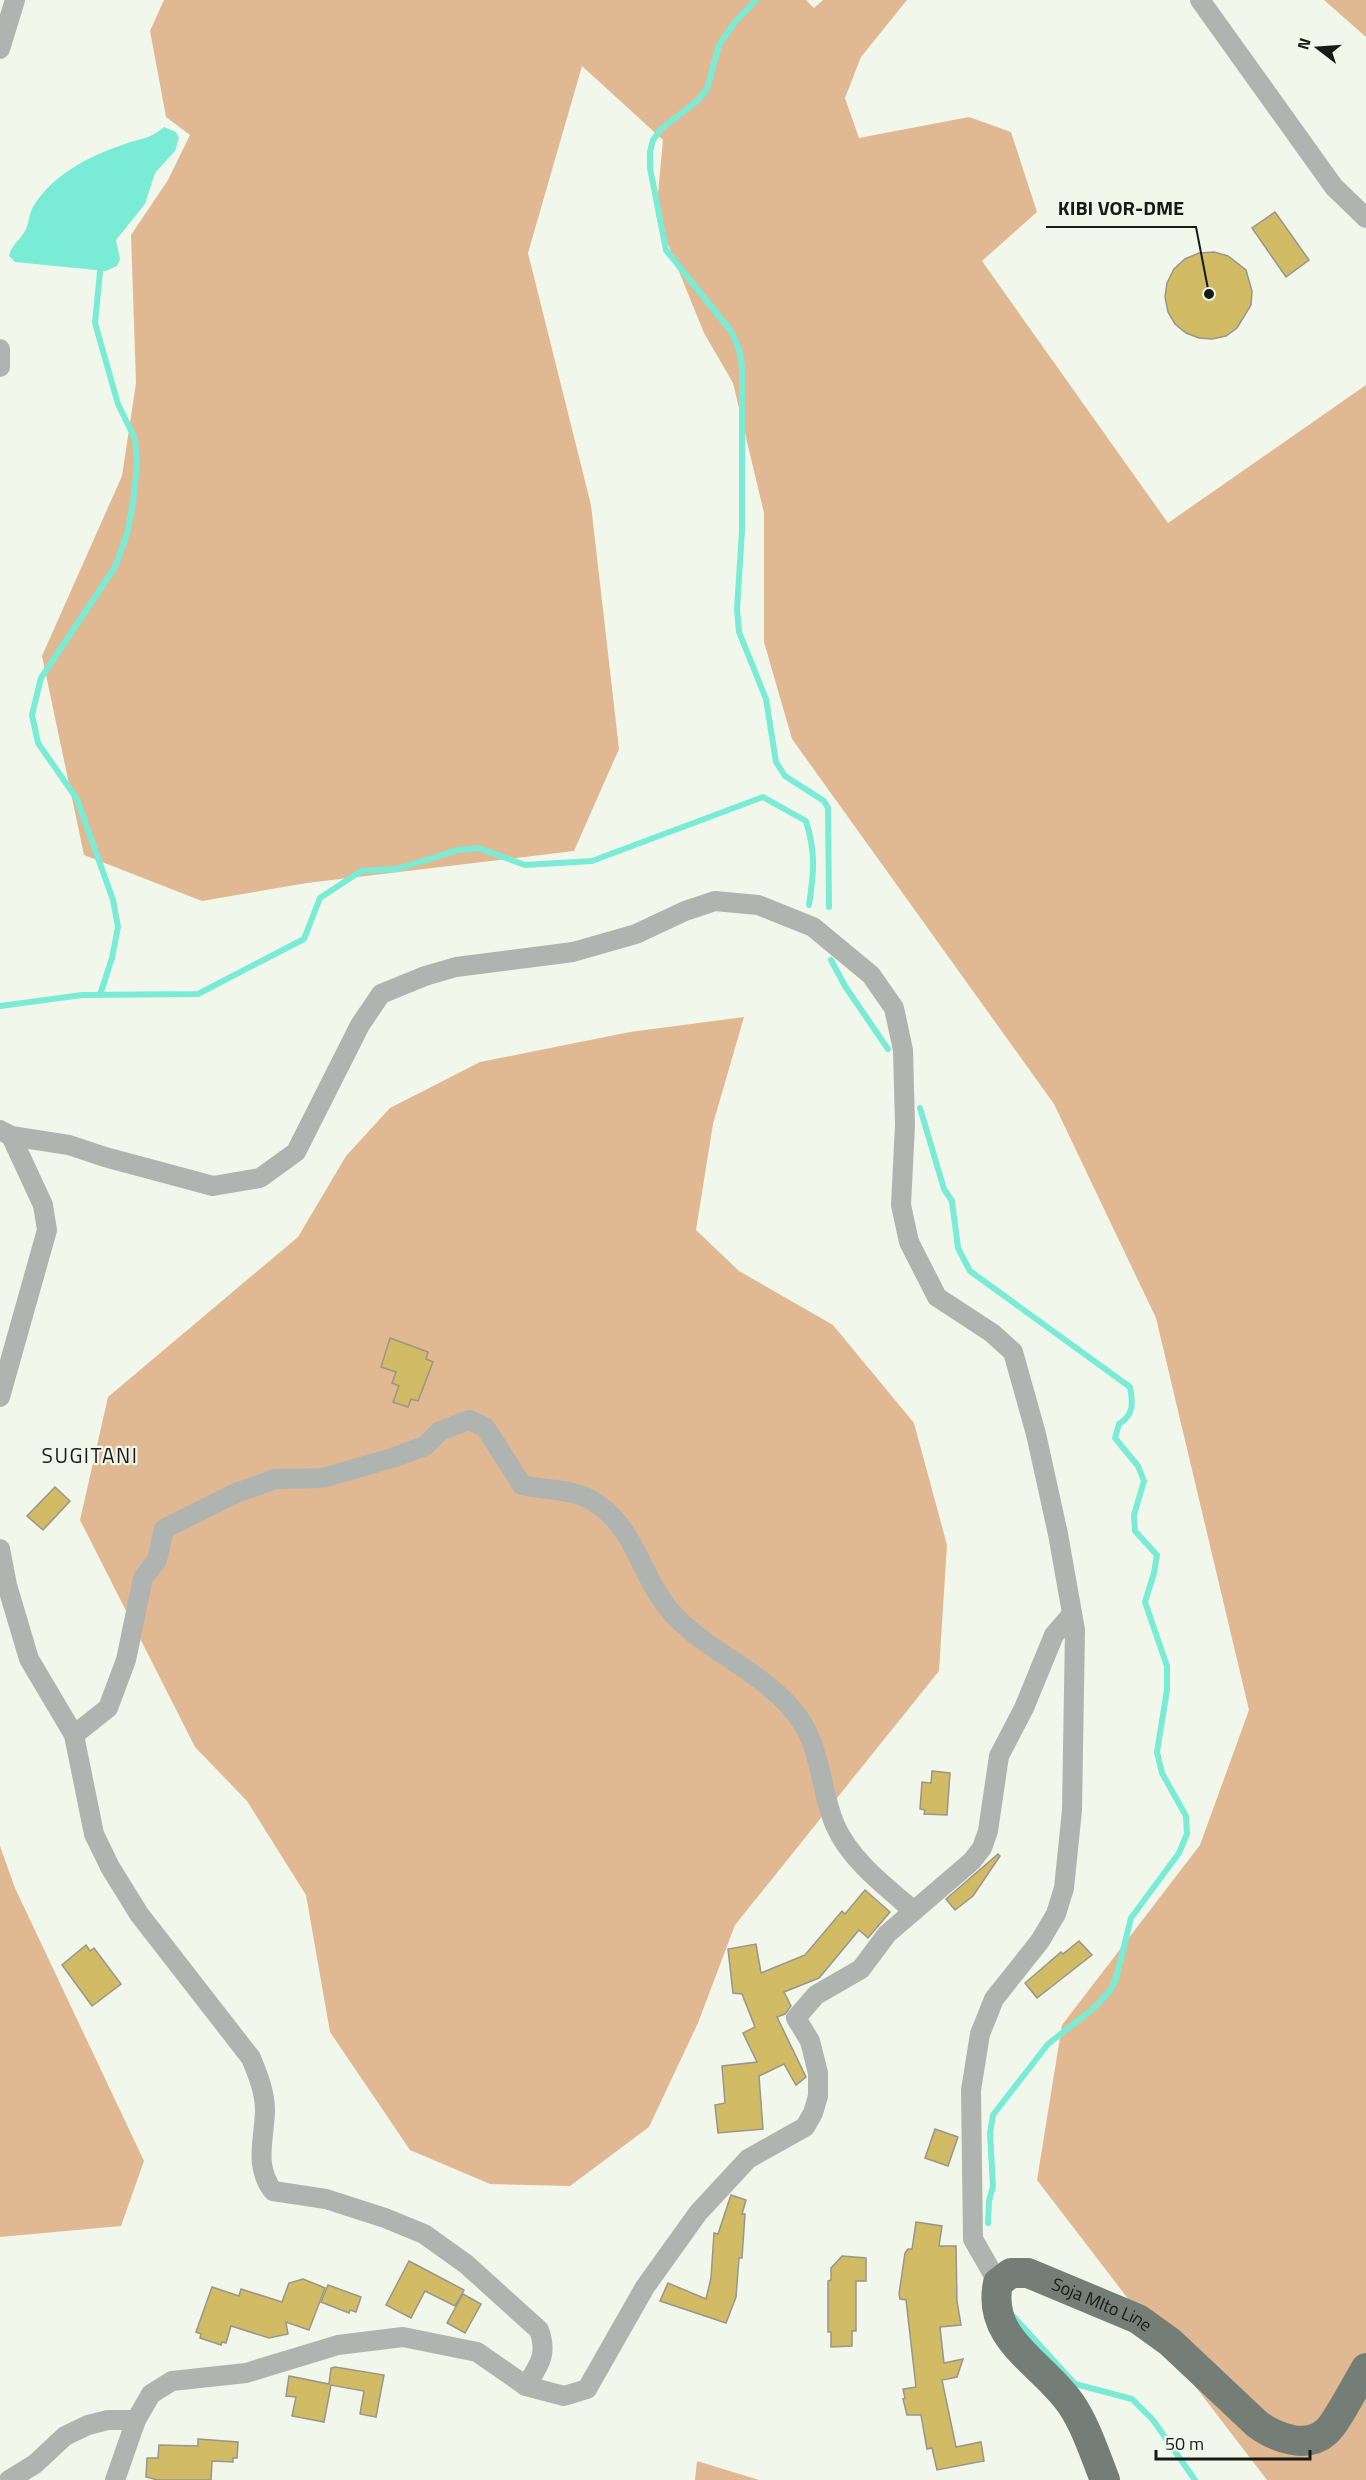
<svg xmlns="http://www.w3.org/2000/svg" width="1366" height="2480" font-family="'Titillium Web',sans-serif">
  <style>
    .green { fill: #e0b992 }
    .water { fill: #7aecd6 }
    .lines { fill: none; stroke-linecap: round; stroke-linejoin: round }
    .stream { stroke: #7aecd6; stroke-width: 6 }
    .building { fill: #d1bb65; stroke: #99968a; stroke-width: 1.5 }
    .minor { stroke: #afb4b0; stroke-width: 20 }
    .primary { stroke: #757d77; stroke-width: 30 }
    .labels { text-anchor: middle; stroke-width: 4.5; stroke-linejoin: round; paint-order: stroke }
    .street-label { font-size: 18px; fill: #181a15; stroke: #f2f7eb }
    .quarter-label { font-size: 21px; letter-spacing: 1.5px; fill: #181a15; stroke: #f2f7eb }
    .leader { fill: none; stroke: #181a15; stroke-width: 2 }
    .callout-dot { fill: #181a15; stroke: #f2f7eb; stroke-width: 2 }
    .callout-label { font-size: 20px; text-anchor: middle; font-weight: bold; fill: #181a15; stroke: #f2f7eb; stroke-width: 4.5; stroke-linejoin: round; paint-order: stroke }
  </style>
  <rect width="100%" height="100%" fill="#f2f7eb"/>
  <!-- green -->
  <g class="green">
    <path d="M164,0h642l8,8 9,-8h84l-46,57 -16,41 14,40 110,-21 42,15 26,80 -55,49 186,262 198,-138v2095h-99l-230,-300 25,-155 138,-180 49,-135 -93,-392 -102,-214 -262,-365 -28,-97v-129l-31,-130 -29,-50 -48,-118 7,-75 -81,-74 -54,187 63,252 28,244 -45,102 -267,32 -105,18 -118,-46 -42,-199 80,-180 14,-93 -5,-148 37,-55 22,-45 -24,-18 -16,-86z"/>
    <path d="M1324,0h42v37z"/>
    <path d="M744,1017l-31,107 -17,106 43,41 94,54 81,98 33,122 -8,126 -204,254 -37,98 -49,104 -79,59 -80,-2 -80,-34 -80,-118 -24,-137 -59,-94 -52,-54 -115,-227 28,-123 190,-160 48,-81 44,-48 90,-46 150,-30z"/>
    <path d="M0,1846l15,42 129,273 -23,65 -121,11z"/>
    <path d="M697,2461l62,19h-64z"/>
  </g>
  <!-- water -->
  <path class="water" d="M164,127l12,5 3,6 -4,13 -20,22 -10,31 -29,36 4,19 -3,7 -11,5 -91,-9 -6,-6c3,-13 12,-16 17,-27 3,-7 3,-15 7,-22 18,-31 56,-51 89,-62 16,-6 29,-6 42,-18z"/>
  <g class="lines">
    <!-- stream -->
    <g class="stream">
      <path d="M756,0l-21,22 -16,23 -12,44 -10,12 -36,28 -8,11 -3,12v16l16,82 65,81 8,18 3,17v165l-5,78 2,23 27,67 10,63 9,14 39,25 4,7 1,99"/>
      <path d="M831,960l14,26 43,63"/>
      <path d="M100,995l12,-37 6,-31 -5,-27 -36,-101 -39,-56 -6,-28 9,-37 74,-111 12,-33 6,-31 4,-39 -2,-25 -17,-35 -23,-81 6,-61"/>
      <path d="M0,1006l82,-11 116,-1 106,-55 16,-41 41,-27 36,-2 61,-19 21,-2 46,17 67,-4 171,-64 43,24c10,32 8,51 3,84"/>
      <path d="M920,1108l24,81 8,12 6,47 12,23 160,116c3,16 4,28 -11,37l-4,14 23,28 6,15 -10,34 1,16 22,24 -3,18 -9,29 22,64v24l-10,62 5,21 24,43 1,18 -8,19 -48,65 -15,61 -7,13 -15,16 -46,36 -55,71 -3,18 3,53 -4,15 -1,22"/>
      <path d="M1014,2317l61,67 57,15 21,21 42,60"/>
    </g>
  </g>
  <!-- building -->
  <g class="building">
    <path d="M1275,212l34,48 -23,17 -34,-49z"/>
    <path d="M1214,252l14,4 18,14 6,21 -1,14 -14,23 -11,8 -14,3 -13,-1 -13,-5 -11,-9 -7,-12 -3,-15 2,-14 7,-14 11,-10 14,-6z"/>
    <path d="M390,1338l38,14 -2,7 7,3 -15,39 -7,-2 -3,8 -15,-5 6,-16 -7,-3 4,-11 -15,-5z"/>
    <path d="M55,1487l15,14 -27,29 -16,-14z"/>
    <path d="M932,1771l18,2 -3,42 -23,-1 1,-4 -5,-1 2,-27 9,1z"/>
    <path d="M998,1854l2,2 -27,40 -18,14 -9,-11z"/>
    <path d="M865,1890l25,22 -22,26 -9,-8 -40,48 -35,14 7,14 -6,8 -8,3 29,60 -10,8 -12,-21 -25,12 4,53 -45,4 -3,-28 10,-2 -3,-37 35,-4 -14,-29 12,-6 -13,-33 -9,-1 -5,-44 28,-5 5,29 44,-18 37,-44 3,3z"/>
    <path d="M1079,1941l13,14 -55,43 -12,-15 36,-31 2,2z"/>
    <path d="M86,1945l4,6 4,-3 27,36 -29,22 -30,-41z"/>
    <path d="M935,2129l23,8 -10,29 -23,-8z"/>
    <path d="M731,2195l15,5 -4,14h3l-3,44h-3l-3,39 -10,26 -66,-22 8,-18 38,16 5,-21 3,-45 4,1z"/>
    <path d="M916,2222l26,4 -3,20h17l1,55 4,24 -21,2 4,36 19,-4 -6,18 -15,3 14,67 25,-5 3,19 -47,9 -5,-22 -5,1 -6,-34h-14l-4,-16 2,-1 -2,-9 13,-2 -10,-87 -6,-1 -1,-5 6,-41 3,-4h4z"/>
    <path d="M842,2256l24,2v23h-10v50h-4v15l-21,1v-15h-3v-51l3,-1v-12z"/>
    <path d="M409,2261l55,29 -9,16 -30,-15 -14,27 -25,-13z"/>
    <path d="M303,2279l22,9 -16,42 -23,-8 2,12 -19,4 -38,-12 -5,17 -4,-1 -1,3 -21,-7 1,-4 -5,-2 16,-45 27,9 2,-7 41,13 7,-19z"/>
    <path d="M328,2285l33,12 -5,15 -6,-2 -1,3 -28,-11z"/>
    <path d="M463,2294l18,10 -16,29 -18,-10z"/>
    <path d="M335,2367l49,8 -8,42 -16,-3 4,-23 -33,-6 -7,37 -32,-6 4,-19 -10,-1 3,-20 40,8 2,-16z"/>
    <path d="M198,2439l40,3 -1,16h-4v4l-21,-1 -1,19h-53l-12,-3 1,-19h11l1,-13 39,1z"/>
  </g>
  <g class="lines">
    <!-- minor -->
    <g class="minor">
      <path d="M1200,0l134,187 32,31"/>
      <path d="M0,49l15,-49"/>
      <path d="M0,349v18"/>
      <path d="M0,1130l11,6 58,9 36,12 108,29 47,-8 36,-26 64,-127 21,-31 44,-18 31,-9 117,-15 63,-18 49,-23 30,-10 43,4 55,22 58,48 23,33 9,42 2,75 -4,80 8,37 28,55 55,36 21,19 23,82 22,100 17,96 -3,180 -8,78 -8,26 -16,27 -46,58 -14,35 -9,56 2,149 25,44"/>
      <path d="M0,1397l47,-167 -4,-25 -32,-69"/>
      <path d="M0,1549l7,36 22,74 45,76 20,99 16,33 29,47 112,144c7,17 14,34 14,53 -1,30 -11,55 8,80l53,8 59,19 39,16 42,30 73,66c9,25 0,35 -13,56"/>
      <path d="M74,1735l34,-27 18,-48 17,-82 14,-18 7,-31 72,-36 39,-14 48,-1 69,-20 33,-12 15,-15 29,-11 16,7 37,58c28,6 54,3 77,20 36,26 42,69 68,102 34,43 99,64 132,111 23,33 21,72 36,107 15,35 51,62 79,86"/>
      <path d="M9,2480l26,-16 30,-28 23,-11 20,-5h28"/>
      <path d="M115,2480l21,-60 15,-26 21,-13 74,-8 92,-28 65,-8 74,15 49,34 38,10 23,-7 58,-102 53,-74 50,-54 57,-32 8,-14 5,-17v-23l-8,-32 -14,-23 20,-23 45,-26 26,-35 85,-73 10,-13 6,-17 11,-75 25,-48 30,-73 18,-21"/>
    </g>
    <!-- primary -->
    <path class="primary" id="s1" d="M1105,2480c-10,-25 -19,-54 -34,-76 -28,-41 -85,-64 -73,-121l13,-10h17l110,46 32,23 87,82c18,13 49,26 69,8 10,-8 32,-51 40,-64"/>
  </g>
  <g class="labels">
    <!-- street labels -->
    <g class="street-label">
      <text dy="6" stroke="none"><textPath href="#s1" startOffset="345">Soja MIto Line</textPath></text>
    </g>
    <!-- quarter labels -->
    <g class="quarter-label">
      <text x="90" y="1463">SUGITANI</text>
    </g>
  </g>
  <!-- callouts -->
  <path class="leader" d="M1209 294L1196 227H1046"/>
  <circle class="callout-dot" cx="1209" cy="294" r="6"/>
  <g class="callout-label">
    <text x="1121" y="215">KIBI VOR-DME</text>
  </g>
  <!-- north arrow -->
  <g transform="translate(1318 48) rotate(287)" stroke="#f2f7eb" stroke-width="4.5" paint-order="stroke">
  <path d="M0-4.5L10 22L0 15L-10 22Z" fill="#181a15"/>
  <text y="-9" font-size="16" font-weight="bold" text-anchor="middle" fill="#181a15">N</text>
  </g>
  <!-- scale -->
  <path d="M1156 2450v9h154v-9" fill="none" stroke="#181a15" stroke-width="3"/>
  <text x="1165" y="2450" font-size="18" fill="#181a15" stroke="#f2f7eb" stroke-width="4.5" paint-order="stroke">50 m</text>
</svg>
